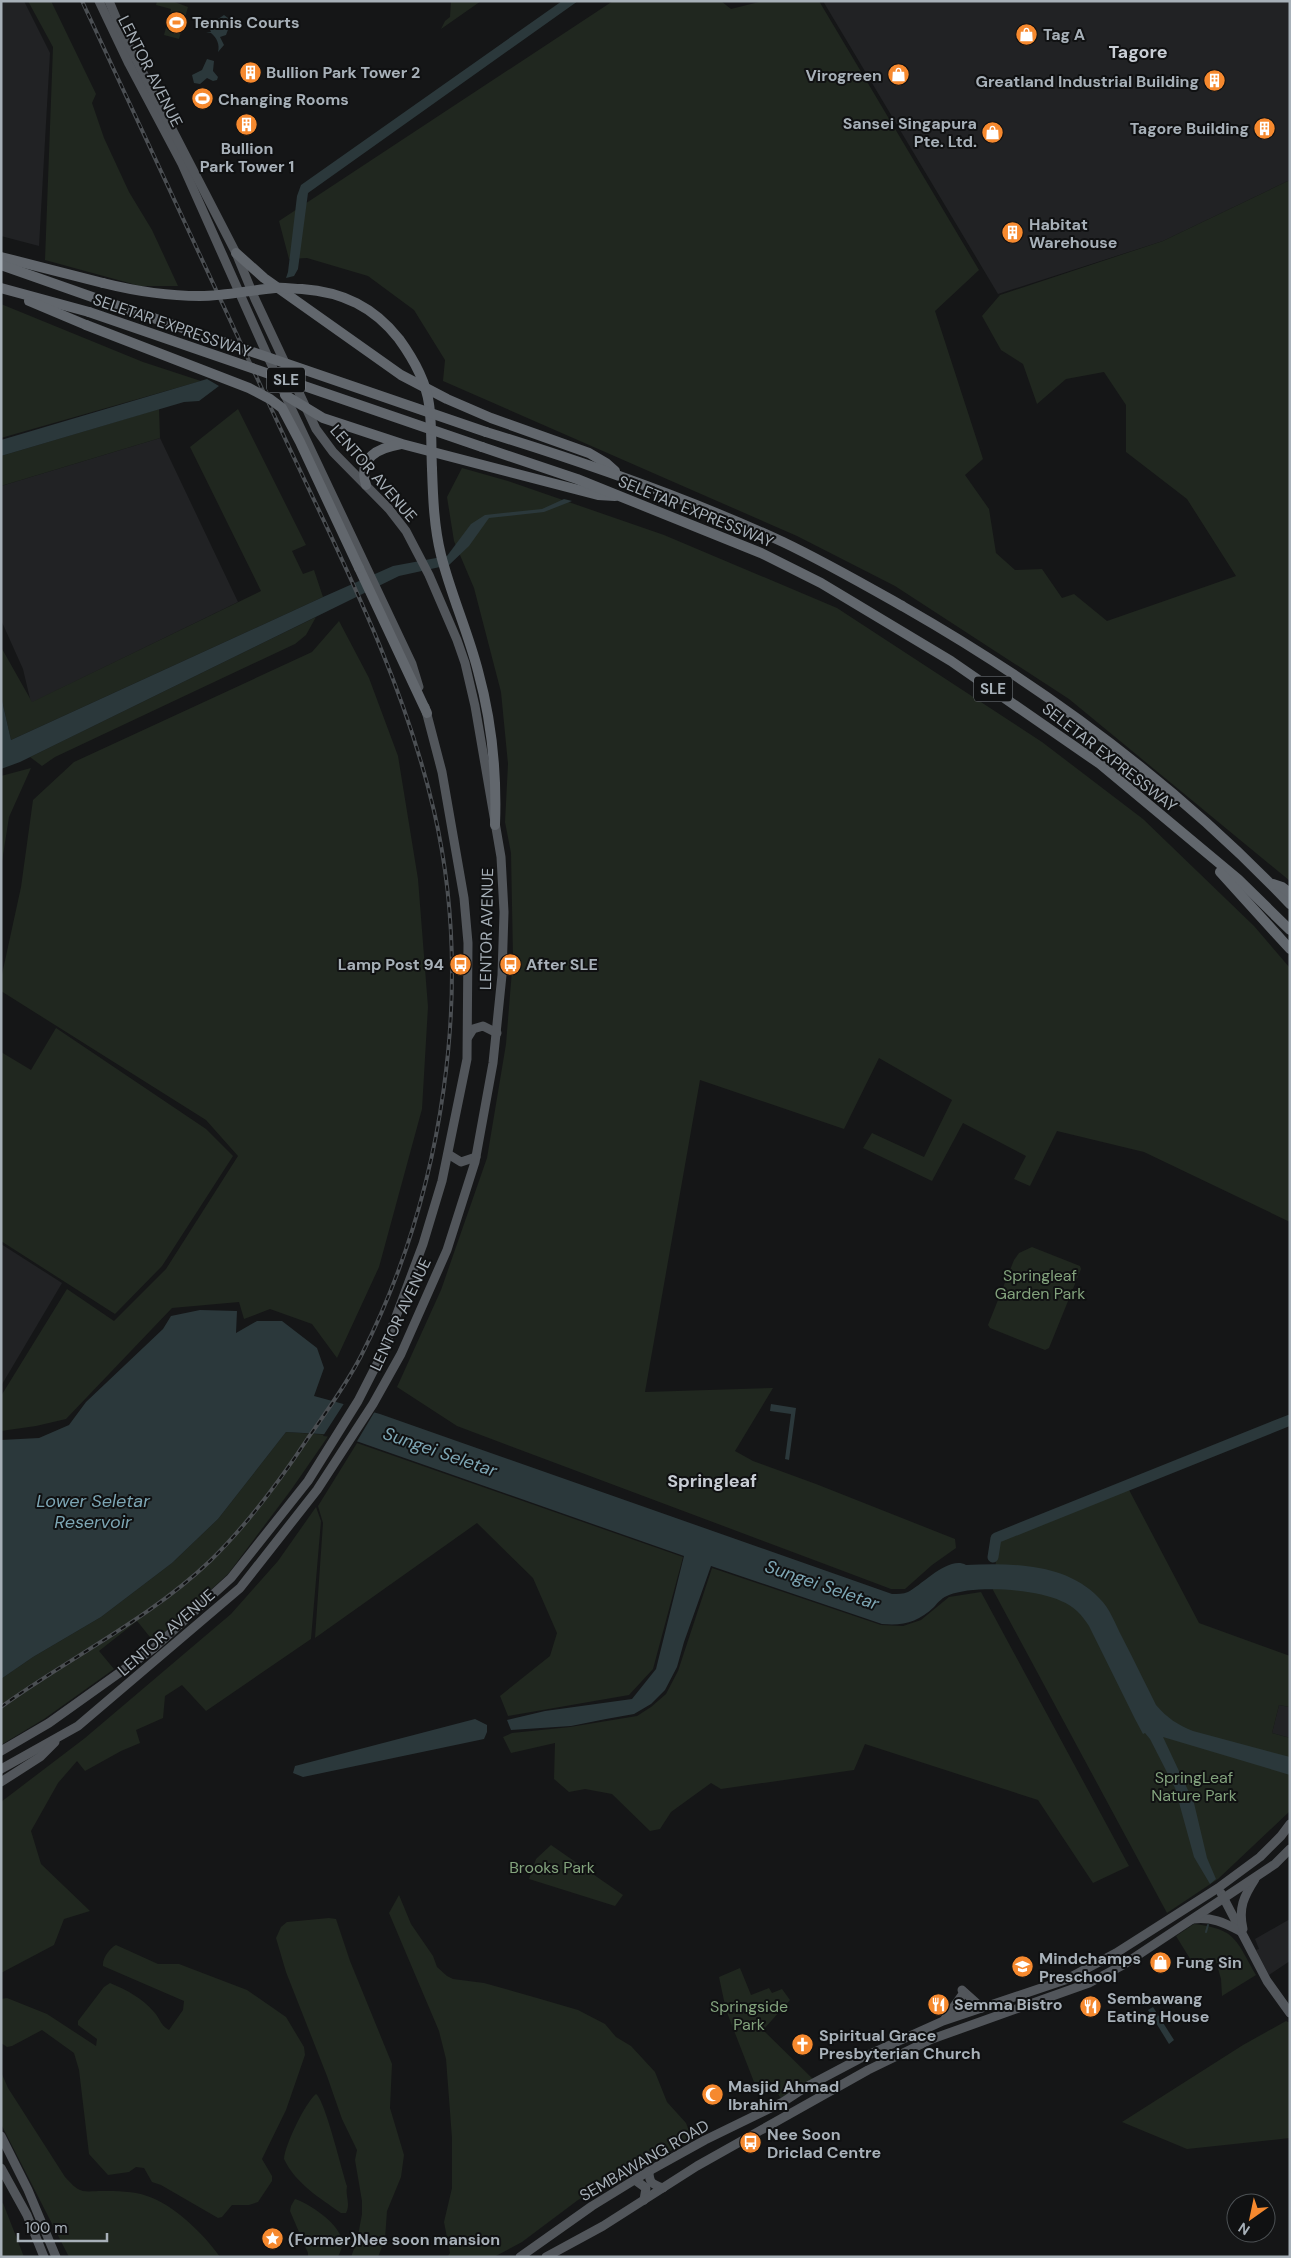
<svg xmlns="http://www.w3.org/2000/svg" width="1291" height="2258" font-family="'DM Sans',sans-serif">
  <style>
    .built { fill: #212224 }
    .green { fill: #20271f }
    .water { fill: #2b383b }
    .pier { fill: #151617 }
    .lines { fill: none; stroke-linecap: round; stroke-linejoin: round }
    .stream { stroke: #2b383b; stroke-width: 2 }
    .river { stroke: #2b383b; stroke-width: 11 }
    .major { stroke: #52565b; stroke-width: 9 }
    .highway { stroke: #62676d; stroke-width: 10 }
    .rail-casing { stroke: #4b4f53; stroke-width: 4 }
    .rail { stroke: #101112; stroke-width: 2; stroke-dasharray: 5.5; stroke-linecap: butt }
    .highway-bridge { stroke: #62676d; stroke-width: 10 }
    .labels { text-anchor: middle; stroke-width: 4; stroke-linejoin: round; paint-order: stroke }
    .shield { fill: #101112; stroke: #7a8086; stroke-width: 1 }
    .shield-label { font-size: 15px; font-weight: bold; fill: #a7b0b8 }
    .poi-label { font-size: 16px; font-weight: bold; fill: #a7b0b8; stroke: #101112; text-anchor: start }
    .street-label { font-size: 16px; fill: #a7b0b8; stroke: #101112 }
    .park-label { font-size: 16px; fill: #83a37d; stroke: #101112 }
    .neighbourhood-label { font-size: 18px; font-weight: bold; fill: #c8cdd4; stroke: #101112 }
    .water-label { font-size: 18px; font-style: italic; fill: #7da6b4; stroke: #101112 }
  </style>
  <rect width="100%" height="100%" fill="#151617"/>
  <!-- built -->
  <g class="built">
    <path d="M1,1h23l26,52 -11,193 -38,-10z"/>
    <path d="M823,1h467v179l-127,61 -165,53z"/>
    <path d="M160,438l78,164 -207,101 -8,-34 -22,-49v-134z"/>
    <path d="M1,1244l61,39 -61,103z"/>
    <path d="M1279,1705l11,2v31l-18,-5z"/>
    <path d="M1290,1919v42l-21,14 -13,-25 3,-1 -4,-10z"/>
  </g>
  <!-- green -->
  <g class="green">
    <path d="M28,1h23l45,93 -4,9 12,35 25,54 23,38 26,56h-38l-95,-26 8,-213z"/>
    <path d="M157,1h15l16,6 -9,32 -15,-4 7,-26 -15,-4z"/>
    <path d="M451,1h30l-40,28 4,-8 5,-4z"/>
    <path d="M613,1h108l10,8 32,-8h56l160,269 -44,41 48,148 -18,16 24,34 7,44 19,17 27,-1 20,29 12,-4 33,27 129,-45 -49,-77 -61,-47v-47l-22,-33 -38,7 -29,25 -14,-40 -22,-14 -19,-34 18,-21 163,-54 127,-61v701l-221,-182 -174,-113 -98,-50 -354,-155 2,-21 -31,-50 -46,-34 -61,-18 -18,1 -10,-38z"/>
    <path d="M1,304l142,58 58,19 -200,57z"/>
    <path d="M159,409l1,29 -159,48v-30z"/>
    <path d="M238,409l68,136 -14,6 11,23 11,-4 9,27 -312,143 -10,-44v-49l31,55 229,-111 -71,-144z"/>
    <path d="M462,468l46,13 156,54 173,73 205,134 101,77 111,107 36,42v254l-146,-70 -87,-21 -27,55 -16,-7 12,-23 -63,-33 -31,58 -69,-33 9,-15 52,24 28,-57 -73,-42 -35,71 -144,-49 -55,312 128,-4 -38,63 18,10 63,23 139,55 1,9 -24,17 -27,24h-14l-61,-23 -373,-140 -60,-39 44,-97 46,-132 19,-114 7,-86 -2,-105 -6,-31 3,-58 -7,-72 -27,-104 -20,-47 -7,-44z"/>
    <path d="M316,617l-10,18 -11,9 -240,113 -13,9 -12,-9z"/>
    <path d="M339,621l30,57 29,78 20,123 10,128 -6,102 -43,158 -42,91 -25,-34 -42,-15 -26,10 -5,-17 -67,6 -106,111 -30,7 -35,5v-35l66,-107 47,32 52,-52 72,-113 -32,-36 -205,-129v-12l20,-92 12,-87 41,-38 238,-110z"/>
    <path d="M31,768l-22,49 -8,51v-92z"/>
    <path d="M56,1028l150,101 27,27 -71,110 -47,48 -114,-73v-189l30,18z"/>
    <path d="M1032,1247l48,19 1,3 -32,79 -4,2 -55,-22 -2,-3 26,-65 5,-7z"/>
    <path d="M286,1432l43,3 -38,55 -63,84 -74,68 -17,-21 -38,30 15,18 -70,50 -43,26v-66l32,-22 68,-40 71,-54 46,-44z"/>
    <path d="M357,1443l326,114 -30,112 -24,26 -121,21 -8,-20 50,-40 7,-23 -24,-55 -56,-55 -162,115 8,-115 -5,-17z"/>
    <path d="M1128,1488l71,135 91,33v51l-11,-2 -7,28 18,5v73l-72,68 -51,34 -174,-323 5,-50z"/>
    <path d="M316,1507l5,14 -10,118 -105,72 -24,-26 -17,11 -2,22 -27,12 4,13 -19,8 -36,20 -8,-10 -19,22 -27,48 10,33 49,47 -26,8 -10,26 -53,28v-171l84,-64 146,-124 47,-53z"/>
    <path d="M712,1568l169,57 22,1 18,-6 28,-23 32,-5 148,274 -36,17 -55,-83 -173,-56 -11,26 -133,19 -10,-6 -40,29 -11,17 -10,2 -38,-37 -27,-5 -16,3 -15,-13 1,-36 -44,10 -8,-16 9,-4 58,-6 67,-11 14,-9 15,-13 12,-23z"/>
    <path d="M551,1845l72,50 -8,11 -86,-27 7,-20z"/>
    <path d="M399,1895l12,29 22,32 4,11 10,9 6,3 31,4 53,15 41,12 27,14 11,13 15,9 24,26 12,30 19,21 3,8 -5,12 -53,31 -53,26 -56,42 -28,15h-47l3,-4 -6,-31 8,-34v-50l-6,-79 -7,-28 -50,-118z"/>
    <path d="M329,1918l7,1 14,42 42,103 -2,44 14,47 -3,22 -14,34 -2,28 -7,18h-27l6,-16 5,-27v-13l-7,-41 2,-10 -15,-31 -15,-43 -41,-104 -10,-34 5,-11 6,-5z"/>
    <path d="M1194,1924c43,5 42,17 62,51l-34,21 -1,-17 -6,-21 -18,12 -21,-34z"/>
    <path d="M116,1945l42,19h21l68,26 39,27 18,30 1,8 -19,55 -24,49 10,17v5l-14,21 -9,3h-17l-10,12 -4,1 -57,-33 -9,-3 -8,-14 -8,-1 -7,5 -21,3 -19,-21 -10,-84 -5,-17 -32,-23 -30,16 -5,1 -6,-4v-44l6,-1 40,16 49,32 1,-7 -19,-14v-4l26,-34 6,-4c17,7 32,15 44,29 6,6 6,13 15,18l14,-20 1,-9 -81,-35c-1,-8 7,-18 13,-21z"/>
    <path d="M740,1968l11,27 18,-7 3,5 10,-4 8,11 -27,30 51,50 -31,22 -12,-20h-17l-28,-72 -7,-33z"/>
    <path d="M1286,2021l4,2v115l-103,11 -65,-27 121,-77z"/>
    <path d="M1,2072l7,16 57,89c5,5 10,12 18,14 5,1 13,0 19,0 15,0 31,0 45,5 26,8 58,39 73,61h-151l-68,-133z"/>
    <path d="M316,2094c9,6 26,77 31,92 -2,10 4,18 -1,27h-5c-21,-15 -45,-29 -57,-54 1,-14 21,-56 32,-65z"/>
    <path d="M295,2199c15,5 45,25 47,42 1,6 -2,11 -4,16h-30v-4l-18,-42 1,-5z"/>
    <path d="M3,2203l21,54h-23v-53z"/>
  </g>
  <!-- water -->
  <g class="water">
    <path d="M562,1h16l-270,192 -10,76 -4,7 -8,2 2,-6 9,-76 4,-11z"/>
    <path d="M224,15l4,3 1,9 -3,8 -6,2 4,8 -6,7c2,-7 -1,-14 -7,-19h-5l5,-1 -3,-7 3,-5 7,-1z"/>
    <path d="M207,59l7,2 -1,10 5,6 -1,3 -4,1 -6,-3 -7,6 -6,-1 -2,-8 10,-5z"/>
    <path d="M207,379l12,7 -20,15 -15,1 -183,54v-16z"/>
    <path d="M564,499l8,2 -28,11 -55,6 -20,28 -20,19 -50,11 -379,186 -19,7v-73l10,44 312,-143 70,-31 54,-10 24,-32 14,-9 57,-6z"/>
    <path d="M200,1310l37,1 -1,22 21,-12h25l35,27 7,20 -10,28 66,18 512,180c6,0 11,0 16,-2 14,-7 41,-37 58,-27 45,-2 100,-2 133,33 11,10 16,26 23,39 12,23 23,46 34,68 11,13 22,20 37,26l97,26v18l-127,-38 31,66 13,55 9,21 -6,5 -16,-27 -19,-69 -25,-49 -5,-6 -2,1 -8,-15 -46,-93c-7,-11 -15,-20 -28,-25 -25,-12 -86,-16 -112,-6 -6,2 -11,7 -15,12 -16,15 -30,19 -52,17l-171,-58 -27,76 -7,25 -12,23 -14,14 -17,10 -28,5 -35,7 -60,4 -4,-10 38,-9 87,-12 24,-30 28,-113 -345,-121 -53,-3 -68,87 -46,44 -71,54 -68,40 -32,22v-239l38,-2 30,-13 17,-23 77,-73 8,-13z"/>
    <path d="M771,1404l25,4 -7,52 -4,-1 6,-45 -21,-3z"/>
    <path d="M475,1719l12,6v7l-3,7 -181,38 -10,-4 2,-7z"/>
    <path d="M1153,2007l21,33 -5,4 -21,-34z"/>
  </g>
  <!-- pier -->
  <path class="pier" d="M345,1402l30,9 -19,32 -17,-5 -16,-2z"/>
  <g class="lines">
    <!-- stream -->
    <path class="stream" d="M1206,1932l2,-7"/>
    <!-- river -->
    <path class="river" d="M993,1557l3,-19 294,-118"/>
    <!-- major -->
    <g class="major">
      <path d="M99,1l30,63 53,100 103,231 127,269 7,23"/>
      <path d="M468,1037l5,-8 10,-3 14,7"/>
      <path d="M448,1154l13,8 15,-5"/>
      <path d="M1,1751l48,-28 105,-75 77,-70 77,-97 50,-80 24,-47 41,-110 19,-63 25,-122 1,-116 -4,-45 -22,-126 -17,-65"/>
      <path d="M1,1769l77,-43 162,-138 77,-98 56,-86 28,-50 46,-104 28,-88 18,-99 9,-88 2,-63 -3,-55 -26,-151 -10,-43 -8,-23 -28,-65 -23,-44 -17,-22 -56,-57 -17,-23 -61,-130 -19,-46 -113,-219 -14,-33"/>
      <path d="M1,1782l39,-25 15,-15"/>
      <path d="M1221,1893l46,88 23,32"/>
      <path d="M1193,1919c19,-2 30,3 47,12"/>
      <path d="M1243,1929c-5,-21 1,-33 12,-50"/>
      <path d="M962,1990l20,18"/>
      <path d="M945,2019l18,-25"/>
      <path d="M1,2136l27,54 28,67"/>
      <path d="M1,2168l26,47 17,42"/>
      <path d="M649,2171c0,12 3,13 14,17"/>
      <path d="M635,2180l11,8 -2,12"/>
      <path d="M520,2257l72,-51 57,-35 56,-31 78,-38 23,-15 53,-28 84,-38 122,-41 51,-27 102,-65 42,-31 21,-21 9,-12"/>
      <path d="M546,2257l57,-31 94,-60 171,-96 64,-31 157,-56 34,-18 152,-101 15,-15"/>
    </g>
    <!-- highway -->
    <g class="highway">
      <path d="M236,253l28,25 137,97 46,24 44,19 98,35 17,10 9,8"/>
      <path d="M1,257l102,26"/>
      <path d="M1,265l94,33"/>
      <path d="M1,288l88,24"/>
      <path d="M29,301l57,24"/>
      <path d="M285,395l38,23 79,26 196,51 17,1"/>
      <path d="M486,432c101,31 201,66 297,110 42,20 82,43 121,65 140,80 275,180 386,297"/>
      <path d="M482,447l95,32 184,74 60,30 130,78 149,103 138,115 52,51"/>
      <path d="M432,469c1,29 2,58 9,86 10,40 27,77 37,116 14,51 19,101 17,154"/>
      <path d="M366,485c-8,-28 12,-37 35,-41"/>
      <path d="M359,568l68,145"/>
      <path d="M1220,872l70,77"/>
      <path d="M1273,884l9,3 8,6"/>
    </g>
    <defs>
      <path id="rail" d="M1,1707c69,-50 147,-87 209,-146 38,-37 69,-79 98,-123 19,-27 38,-53 53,-82 82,-161 114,-368 73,-545 -30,-129 -89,-245 -145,-364 -69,-149 -138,-298 -207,-446"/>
    </defs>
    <!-- rail casing -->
    <use href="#rail" class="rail-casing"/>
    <!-- rail -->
    <use href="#rail" class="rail"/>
    <!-- highway-bridge -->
    <g class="highway-bridge">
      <path d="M103,283c32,8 64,13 97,13 26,0 50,-6 75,-8 9,-1 18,1 27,1 41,3 72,18 97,50 13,18 27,43 30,65 3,21 2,44 3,65"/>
      <path d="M95,298l391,134"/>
      <path d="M89,312l393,135"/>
      <path d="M86,325l163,63 21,11 12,9 18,34 59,126"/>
    </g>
  </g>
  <!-- icons -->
  <defs>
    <symbol id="stadium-disc" viewBox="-11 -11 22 22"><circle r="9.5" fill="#f6892e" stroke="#101112"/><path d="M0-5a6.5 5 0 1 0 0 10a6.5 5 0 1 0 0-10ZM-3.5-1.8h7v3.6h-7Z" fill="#fff"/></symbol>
    <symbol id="shop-disc" viewBox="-11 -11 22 22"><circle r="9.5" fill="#f6892e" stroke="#101112"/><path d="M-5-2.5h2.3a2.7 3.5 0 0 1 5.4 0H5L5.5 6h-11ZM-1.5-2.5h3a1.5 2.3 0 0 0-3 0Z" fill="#fff"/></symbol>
    <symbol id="building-disc" viewBox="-11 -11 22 22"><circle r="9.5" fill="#f6892e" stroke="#101112"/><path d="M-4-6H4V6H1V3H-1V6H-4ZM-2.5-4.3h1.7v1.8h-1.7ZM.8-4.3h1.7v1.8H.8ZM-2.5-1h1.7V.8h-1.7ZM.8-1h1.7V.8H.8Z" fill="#fff"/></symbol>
    <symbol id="bus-disc" viewBox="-11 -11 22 22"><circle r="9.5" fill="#f6892e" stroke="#101112"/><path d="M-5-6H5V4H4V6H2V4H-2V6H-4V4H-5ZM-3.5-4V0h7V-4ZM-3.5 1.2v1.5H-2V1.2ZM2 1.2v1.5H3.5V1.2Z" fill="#fff"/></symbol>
    <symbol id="school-disc" viewBox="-11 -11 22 22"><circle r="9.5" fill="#f6892e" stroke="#101112"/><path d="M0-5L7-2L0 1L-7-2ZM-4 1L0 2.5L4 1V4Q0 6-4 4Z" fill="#fff"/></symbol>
    <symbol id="restaurant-disc" viewBox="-11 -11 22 22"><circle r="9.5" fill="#f6892e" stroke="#101112"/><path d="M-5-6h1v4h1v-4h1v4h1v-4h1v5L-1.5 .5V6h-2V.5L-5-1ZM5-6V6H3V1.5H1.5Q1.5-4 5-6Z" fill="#fff"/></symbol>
    <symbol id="church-disc" viewBox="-11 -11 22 22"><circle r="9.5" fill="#f6892e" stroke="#101112"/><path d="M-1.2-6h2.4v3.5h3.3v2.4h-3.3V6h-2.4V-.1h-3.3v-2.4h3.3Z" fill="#fff"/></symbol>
    <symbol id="mosque-disc" viewBox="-11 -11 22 22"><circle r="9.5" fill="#f6892e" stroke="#101112"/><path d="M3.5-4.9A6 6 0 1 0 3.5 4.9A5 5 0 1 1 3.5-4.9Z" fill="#fff"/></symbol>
    <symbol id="sight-disc" viewBox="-11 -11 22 22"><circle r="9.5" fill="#f6892e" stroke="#101112"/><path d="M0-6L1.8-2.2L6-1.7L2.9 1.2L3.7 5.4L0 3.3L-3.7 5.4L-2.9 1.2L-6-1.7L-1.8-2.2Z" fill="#fff"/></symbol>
  </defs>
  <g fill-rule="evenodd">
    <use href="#stadium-disc" x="164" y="10" width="25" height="25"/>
    <use href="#shop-disc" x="1014" y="22" width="25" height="25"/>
    <use href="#building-disc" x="238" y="60" width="25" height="25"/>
    <use href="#shop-disc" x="886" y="62" width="25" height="25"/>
    <use href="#building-disc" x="1202" y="68" width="25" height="25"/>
    <use href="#stadium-disc" x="190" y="86" width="25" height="25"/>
    <use href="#building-disc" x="234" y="112" width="25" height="25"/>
    <use href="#building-disc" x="1252" y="116" width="25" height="25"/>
    <use href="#shop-disc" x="980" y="120" width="25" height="25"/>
    <use href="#building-disc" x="1000" y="220" width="25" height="25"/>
    <use href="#bus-disc" x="448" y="952" width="25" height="25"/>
    <use href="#bus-disc" x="498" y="952" width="25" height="25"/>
    <use href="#shop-disc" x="1148" y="1950" width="25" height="25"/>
    <use href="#school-disc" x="1010" y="1954" width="25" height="25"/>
    <use href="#restaurant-disc" x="926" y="1992" width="25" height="25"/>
    <use href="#restaurant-disc" x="1078" y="1994" width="25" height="25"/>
    <use href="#church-disc" x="790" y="2032" width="25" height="25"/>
    <use href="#mosque-disc" x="700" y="2082" width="25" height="25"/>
    <use href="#bus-disc" x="738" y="2130" width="25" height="25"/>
    <use href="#sight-disc" x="260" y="2226" width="25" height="25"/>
  </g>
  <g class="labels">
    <!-- shield labels -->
    <g class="shield">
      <rect x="267" y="367.5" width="38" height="25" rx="4"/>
      <rect x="974" y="676.5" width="38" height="25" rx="4"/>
    </g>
    <g class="shield-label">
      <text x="286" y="385">SLE</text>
      <text x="993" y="694">SLE</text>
    </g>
    <!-- poi labels -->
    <g class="poi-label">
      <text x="192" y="28">Tennis Courts</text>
      <text x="1043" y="40">Tag A</text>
      <text x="266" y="78">Bullion Park Tower 2</text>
      <text x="882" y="81" text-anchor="end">Virogreen</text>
      <text x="1199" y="87" text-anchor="end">Greatland Industrial Building</text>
      <text x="218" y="105">Changing Rooms</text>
      <text x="977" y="129" text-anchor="end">Sansei Singapura<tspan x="977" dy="18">Pte. Ltd.</tspan></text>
      <text x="1249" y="134" text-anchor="end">Tagore Building</text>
      <text x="247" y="154" text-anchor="middle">Bullion<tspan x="247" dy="18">Park Tower 1</tspan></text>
      <text x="1029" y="230">Habitat<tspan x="1029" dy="18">Warehouse</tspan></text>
      <text x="444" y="970" text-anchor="end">Lamp Post 94</text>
      <text x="526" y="970">After SLE</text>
      <text x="1039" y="1964">Mindchamps<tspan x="1039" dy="18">Preschool</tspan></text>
      <text x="1176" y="1968">Fung Sin</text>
      <text x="1107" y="2004">Sembawang<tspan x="1107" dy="18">Eating House</tspan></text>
      <text x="954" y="2010">Semma Bistro</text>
      <text x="819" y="2041">Spiritual Grace<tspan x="819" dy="18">Presbyterian Church</tspan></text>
      <text x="728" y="2092">Masjid Ahmad<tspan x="728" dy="18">Ibrahim</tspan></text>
      <text x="767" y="2140">Nee Soon<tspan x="767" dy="18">Driclad Centre</tspan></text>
      <text x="288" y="2245">(Former)Nee soon mansion</text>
    </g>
    <!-- street labels -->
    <g class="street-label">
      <text transform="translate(151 71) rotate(63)" y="6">LENTOR AVENUE</text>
      <text transform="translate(172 325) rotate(19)" y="6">SELETAR EXPRESSWAY</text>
      <text transform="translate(374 473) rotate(49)" y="6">LENTOR AVENUE</text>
      <text transform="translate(696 511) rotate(22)" y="6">SELETAR EXPRESSWAY</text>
      <text transform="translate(1110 757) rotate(38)" y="6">SELETAR EXPRESSWAY</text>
      <text transform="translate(486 929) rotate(-89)" y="6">LENTOR AVENUE</text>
      <text transform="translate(400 1314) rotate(-65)" y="6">LENTOR AVENUE</text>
      <text transform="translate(166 1632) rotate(-41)" y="6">LENTOR AVENUE</text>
      <text transform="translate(644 2160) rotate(-30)" y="6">SEMBAWANG ROAD</text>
    </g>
    <!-- park labels -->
    <g class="park-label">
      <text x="1040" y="1281">Springleaf<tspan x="1040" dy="18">Garden Park</tspan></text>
      <text x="1194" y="1783">SpringLeaf<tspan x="1194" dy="18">Nature Park</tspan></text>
      <text x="552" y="1873">Brooks Park</text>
      <text x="749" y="2012">Springside<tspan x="749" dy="18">Park</tspan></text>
    </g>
    <!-- neighbourhood labels -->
    <g class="neighbourhood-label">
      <text x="1138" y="58">Tagore</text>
      <text x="712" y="1487">Springleaf</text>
    </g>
    <!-- water labels -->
    <g class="water-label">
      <text transform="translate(440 1452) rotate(19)" y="6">Sungei Seletar</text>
      <text x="93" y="1507">Lower Seletar<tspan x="93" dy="21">Reservoir</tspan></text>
      <text transform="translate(822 1585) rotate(19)" y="6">Sungei Seletar</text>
    </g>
  </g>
  <!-- border -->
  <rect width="1291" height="2258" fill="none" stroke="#a7b0b8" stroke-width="5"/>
  <!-- north arrow -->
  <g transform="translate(1251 2218) rotate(213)"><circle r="24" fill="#101112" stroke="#4c5154"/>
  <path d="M0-4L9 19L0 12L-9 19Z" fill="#f6892e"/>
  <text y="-8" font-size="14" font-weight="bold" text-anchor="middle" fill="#a7b0b8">N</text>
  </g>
  <!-- scale -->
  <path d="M18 2233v8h89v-8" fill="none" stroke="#a7b0b8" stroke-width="2.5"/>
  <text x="25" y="2233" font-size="15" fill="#a7b0b8" stroke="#101112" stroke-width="4" paint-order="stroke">100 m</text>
</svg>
